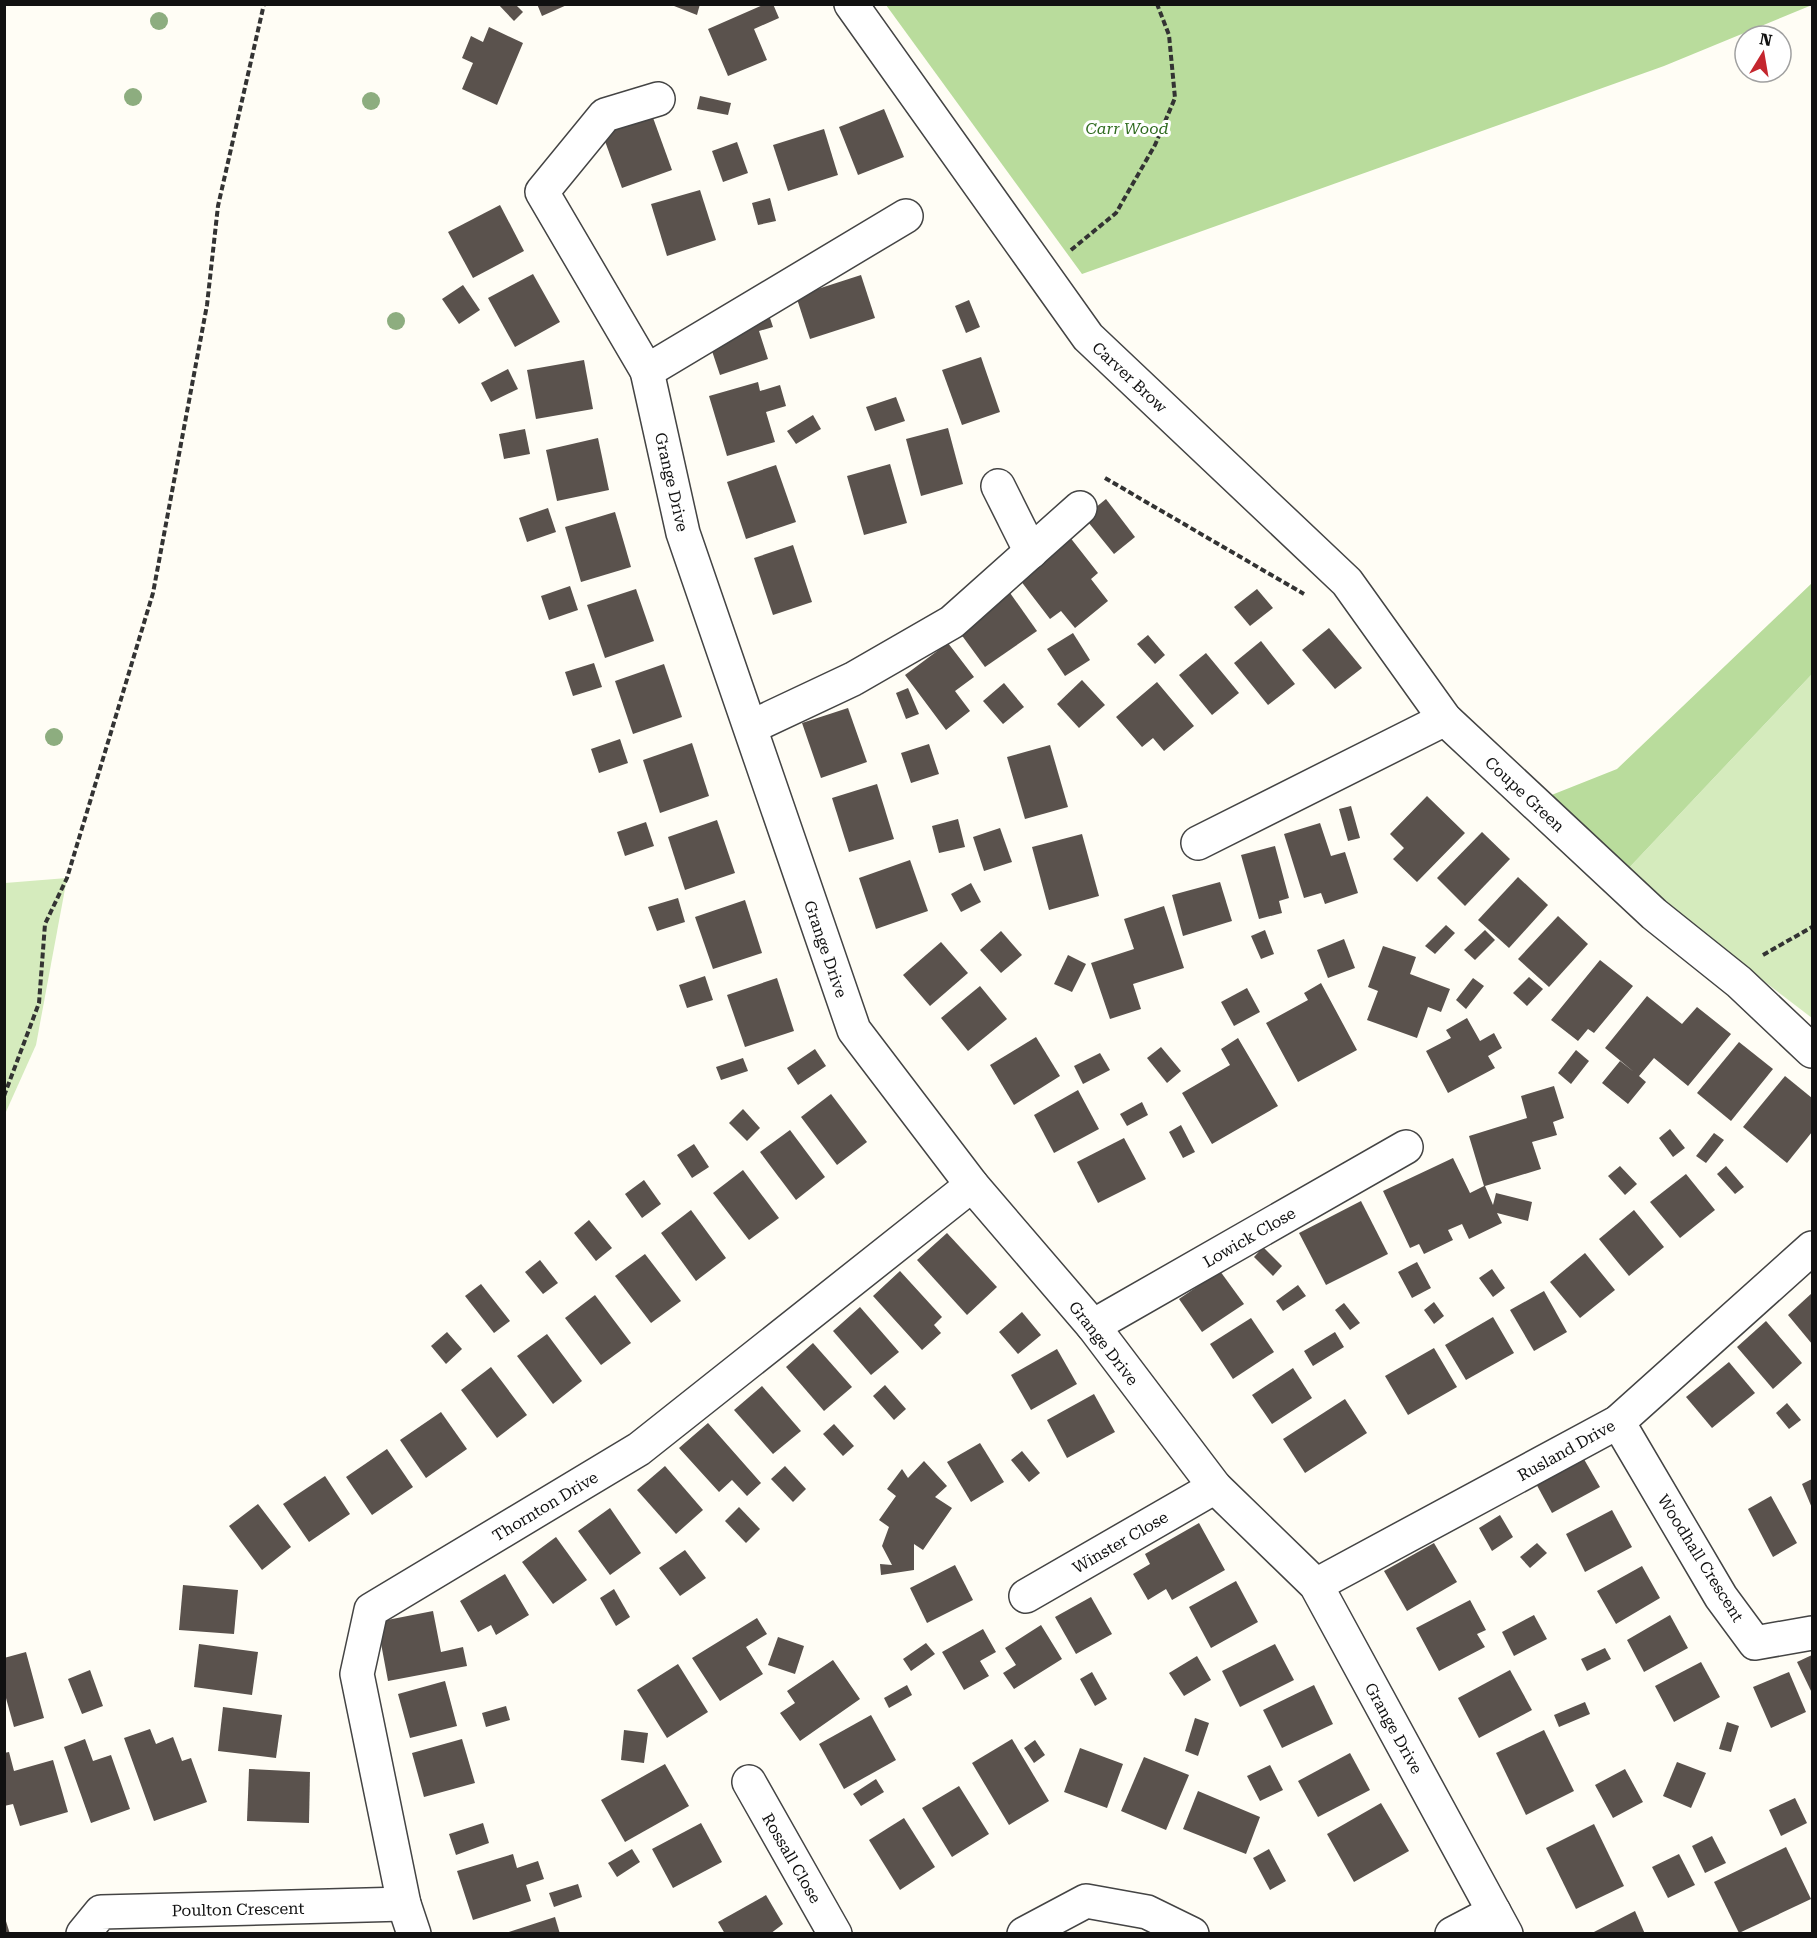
<svg xmlns="http://www.w3.org/2000/svg" width="1817" height="1938" font-family="'Roboto Serif',serif">
  <style>
    .green { fill: #d5ebbd }
    .forest { fill: #b9dc9c }
    .building { fill: #5a524d }
    .lines { fill: none; stroke-linecap: round; stroke-linejoin: round }
    .minor-casing { stroke: #444; stroke-width: 36 }
    .path { stroke: #333; stroke-width: 4; stroke-dasharray: 6 3; stroke-linecap: butt }
    .minor { stroke: #fff; stroke-width: 33 }
    .tree { fill: #8dad7f }
    .labels { text-anchor: middle; stroke-width: 6; stroke-linejoin: round; paint-order: stroke }
    .park-label { font-size: 16px; font-style: italic; fill: #2f6b1f; stroke: #fff }
    .street-label { font-size: 16px; fill: #111; stroke: #fff }
  </style>
  <rect width="100%" height="100%" fill="#fffdf5"/>
  <!-- green -->
  <g class="green">
    <path d="M1812,674v344l-115,-88 -71,-59z"/>
    <path d="M67,878l-31,167 -31,69v-231z"/>
  </g>
  <!-- forest -->
  <g class="forest">
    <path d="M886,5l926,-1v1l-148,61 -582,208z"/>
    <path d="M1812,583v91l-186,197 -77,-75 68,-27z"/>
  </g>
  <!-- building -->
  <g class="building">
    <path d="M498,4h17l8,8 -9,9z"/>
    <path d="M537,4h32l-27,12z"/>
    <path d="M669,4h31l-3,11z"/>
    <path d="M765,4h8l6,14 -25,11 13,31 -39,16 -20,-47z"/>
    <path d="M489,27l34,16 -26,62 -35,-16 11,-26 -11,-5 9,-22 12,6z"/>
    <path d="M700,96l31,7 -3,12 -31,-6z"/>
    <path d="M884,109l20,48 -46,18 -19,-48z"/>
    <path d="M652,115l20,55 -50,18 -20,-55z"/>
    <path d="M824,129l14,46 -50,16 -15,-46z"/>
    <path d="M737,142l11,31 -25,9 -11,-31z"/>
    <path d="M700,190l16,50 -49,16 -16,-52z"/>
    <path d="M770,198l6,23 -18,4 -6,-22z"/>
    <path d="M500,205l24,46 -51,27 -25,-46z"/>
    <path d="M533,274l27,48 -45,25 -27,-49z"/>
    <path d="M861,275l14,43 -65,21 -14,-43z"/>
    <path d="M463,285l17,25 -21,14 -17,-25z"/>
    <path d="M969,300l11,27 -14,6 -11,-27z"/>
    <path d="M767,309l6,18 -14,4 9,28 -48,16 -12,-36z"/>
    <path d="M981,357l19,55 -38,13 -20,-55z"/>
    <path d="M584,360l9,49 -57,10 -9,-49z"/>
    <path d="M508,369l10,20 -27,13 -10,-19z"/>
    <path d="M758,382l2,9 20,-6 6,21 -20,6 9,30 -48,14 -18,-60z"/>
    <path d="M896,397l9,24 -30,10 -9,-24z"/>
    <path d="M813,415l8,14 -25,15 -9,-13z"/>
    <path d="M948,428l15,56 -42,12 -15,-57z"/>
    <path d="M525,429l5,25 -26,5 -5,-25z"/>
    <path d="M598,438l11,52 -52,11 -11,-51z"/>
    <path d="M890,464l17,59 -43,12 -17,-59z"/>
    <path d="M776,465l20,57 -50,17 -19,-57z"/>
    <path d="M1106,499l29,38 -21,17 -30,-37z"/>
    <path d="M548,508l8,24 -29,10 -8,-24z"/>
    <path d="M615,512l16,55 -50,15 -16,-55z"/>
    <path d="M1069,536l29,37 -7,6 17,22 -33,27 -14,-17 -11,8 -33,-43z"/>
    <path d="M793,545l19,57 -39,13 -19,-57z"/>
    <path d="M570,586l8,24 -29,10 -8,-24z"/>
    <path d="M636,589l18,52 -49,17 -18,-53z"/>
    <path d="M1257,589l16,19 -23,18 -16,-19z"/>
    <path d="M1008,590l29,41 -52,36 -30,-41z"/>
    <path d="M1329,628l33,40 -27,21 -33,-39z"/>
    <path d="M1073,633l17,27 -25,16 -18,-27z"/>
    <path d="M1148,635l17,20 -10,9 -18,-20z"/>
    <path d="M1261,641l34,43 -27,21 -34,-42z"/>
    <path d="M948,643l26,34 -19,14 15,20 -24,19 -41,-55z"/>
    <path d="M1206,653l33,40 -27,22 -33,-40z"/>
    <path d="M594,663l8,24 -29,9 -8,-24z"/>
    <path d="M664,664l18,53 -49,17 -18,-53z"/>
    <path d="M1082,680l23,25 -26,23 -22,-24z"/>
    <path d="M1157,682l37,44 -30,25 -11,-13 -11,9 -26,-30z"/>
    <path d="M1004,683l20,24 -21,17 -20,-23z"/>
    <path d="M908,688l11,26 -13,5 -10,-26z"/>
    <path d="M848,708l19,54 -46,16 -19,-55z"/>
    <path d="M620,739l8,24 -29,10 -8,-24z"/>
    <path d="M692,743l17,53 -49,17 -17,-53z"/>
    <path d="M929,744l10,30 -28,9 -10,-30z"/>
    <path d="M1050,745l18,62 -43,12 -18,-62z"/>
    <path d="M877,784l17,55 -45,13 -17,-54z"/>
    <path d="M1427,796l38,37 -48,49 -24,-23 11,-11 -14,-14z"/>
    <path d="M1351,806l9,32 -12,3 -9,-32z"/>
    <path d="M958,819l7,28 -26,6 -7,-27z"/>
    <path d="M717,820l18,53 -50,17 -17,-53z"/>
    <path d="M646,822l8,24 -29,10 -8,-24z"/>
    <path d="M1320,823l11,33 14,-4 13,41 -33,11 -4,-11 -17,5 -20,-64z"/>
    <path d="M1000,828l12,34 -28,9 -11,-34z"/>
    <path d="M1482,832l28,27 -45,47 -28,-28z"/>
    <path d="M1082,834l17,62 -50,14 -17,-63z"/>
    <path d="M1275,846l14,52 -10,3 3,12 -23,6 -18,-64z"/>
    <path d="M910,860l18,51 -52,18 -17,-51z"/>
    <path d="M1518,877l30,28 -39,43 -31,-28z"/>
    <path d="M1220,882l12,39 -49,15 -11,-41z"/>
    <path d="M971,883l10,19 -20,10 -10,-18z"/>
    <path d="M678,898l7,24 -28,9 -9,-24z"/>
    <path d="M745,900l17,53 -49,16 -18,-52z"/>
    <path d="M1164,906l20,62 -51,16 8,25 -31,10 -19,-56 43,-14 -10,-30z"/>
    <path d="M1558,916l30,28 -39,43 -31,-28z"/>
    <path d="M1446,925l9,8 -20,21 -10,-8z"/>
    <path d="M1265,930l9,24 -13,5 -10,-23z"/>
    <path d="M1485,930l10,10 -20,20 -11,-10z"/>
    <path d="M1001,931l21,24 -21,18 -21,-23z"/>
    <path d="M1344,939l11,29 -27,10 -11,-28z"/>
    <path d="M941,942l27,31 -38,33 -27,-31z"/>
    <path d="M1383,946l33,11 -6,17 40,15 -9,23 -13,-5 -11,31 -50,-18 11,-29 -10,-4z"/>
    <path d="M1068,955l18,9 -14,28 -18,-8z"/>
    <path d="M1600,960l33,26 -39,47 -6,-4 -10,12 -27,-21z"/>
    <path d="M705,976l8,24 -26,8 -8,-23z"/>
    <path d="M1529,977l14,12 -16,17 -14,-13z"/>
    <path d="M777,978l17,53 -49,16 -18,-52z"/>
    <path d="M1473,978l11,8 -18,23 -10,-9z"/>
    <path d="M1321,983l36,67 -59,32 -32,-59 42,-23 -4,-7z"/>
    <path d="M980,986l27,33 -39,32 -27,-33z"/>
    <path d="M1247,988l13,24 -26,14 -13,-24z"/>
    <path d="M1647,996l35,28 15,-17 34,27 -43,52 -34,-28 -15,18 7,6 -18,22 -26,-21 18,-22 14,11 -29,-24z"/>
    <path d="M1467,1018l13,23 14,-8 8,15 -14,8 7,12 -47,25 -22,-42 25,-13 -5,-8z"/>
    <path d="M1036,1037l24,39 -46,29 -24,-40z"/>
    <path d="M1238,1038l40,68 -66,38 -30,-51 48,-28 -9,-16z"/>
    <path d="M1739,1042l34,27 -42,52 -34,-28z"/>
    <path d="M1161,1047l20,24 -14,12 -20,-25z"/>
    <path d="M815,1049l11,17 -28,19 -11,-17z"/>
    <path d="M1576,1050l13,11 -18,23 -13,-11z"/>
    <path d="M1100,1053l10,17 -27,14 -9,-18z"/>
    <path d="M743,1058l5,13 -27,9 -5,-13z"/>
    <path d="M1785,1076l27,22v34l-25,31 -44,-36z"/>
    <path d="M1554,1086l10,32 -11,4 4,13 -25,7 9,27 -56,17 8,19 3,-12 36,9 -4,19 -31,-8 5,10 -33,16 -7,-15 -14,6 5,10 -29,14 -5,-10 -9,4 -27,-57 70,-33 17,35 14,-7 -15,-50 58,-18 -6,-22z"/>
    <path d="M1078,1090l21,39 -45,24 -20,-38z"/>
    <path d="M831,1094l36,48 -30,23 -36,-48z"/>
    <path d="M1142,1102l6,13 -21,11 -7,-12z"/>
    <path d="M743,1109l17,19 -13,13 -18,-18z"/>
    <path d="M1181,1125l14,27 -12,6 -14,-26z"/>
    <path d="M1670,1129l15,19 -12,9 -14,-19z"/>
    <path d="M790,1130l35,47 -29,23 -36,-48z"/>
    <path d="M1714,1133l10,7 -18,23 -10,-7z"/>
    <path d="M1124,1138l22,41 -48,24 -21,-41z"/>
    <path d="M694,1144l15,23 -17,11 -15,-23z"/>
    <path d="M1620,1166l17,18 -12,11 -17,-19z"/>
    <path d="M1726,1166l18,21 -9,7 -18,-20z"/>
    <path d="M743,1170l36,48 -30,22 -36,-47z"/>
    <path d="M1686,1174l29,36 -35,28 -30,-36z"/>
    <path d="M644,1180l17,24 -19,14 -17,-24z"/>
    <path d="M1361,1201l27,53 -62,31 -27,-52z"/>
    <path d="M691,1210l35,48 -30,23 -35,-48z"/>
    <path d="M1634,1210l30,37 -35,29 -30,-37z"/>
    <path d="M589,1220l23,28 -16,13 -22,-28z"/>
    <path d="M947,1233l50,54 -30,28 -50,-55z"/>
    <path d="M1263,1247l19,19 -9,10 -19,-19z"/>
    <path d="M1585,1253l30,37 -35,28 -30,-36z"/>
    <path d="M645,1254l36,47 -30,22 -36,-47z"/>
    <path d="M540,1260l18,23 -15,11 -18,-22z"/>
    <path d="M1417,1262l14,26 -19,10 -14,-26z"/>
    <path d="M1492,1269l13,19 -12,9 -14,-19z"/>
    <path d="M900,1271l42,46 -8,8 7,8 -19,17 -49,-54z"/>
    <path d="M1220,1271l24,33 -42,28 -23,-33z"/>
    <path d="M481,1284l29,37 -16,12 -29,-37z"/>
    <path d="M1298,1285l8,11 -23,15 -7,-10z"/>
    <path d="M1544,1291l23,41 -33,19 -24,-41z"/>
    <path d="M1812,1293v51l-24,-29z"/>
    <path d="M595,1295l36,48 -30,22 -36,-47z"/>
    <path d="M1434,1302l10,14 -10,8 -10,-14z"/>
    <path d="M1344,1303l16,20 -10,7 -15,-20z"/>
    <path d="M860,1307l39,45 -28,23 -38,-44z"/>
    <path d="M1022,1312l19,23 -23,19 -19,-22z"/>
    <path d="M1493,1317l21,36 -48,27 -21,-35z"/>
    <path d="M1251,1318l23,34 -41,27 -23,-35z"/>
    <path d="M1766,1321l36,42 -29,26 -36,-42z"/>
    <path d="M447,1332l15,17 -16,15 -15,-18z"/>
    <path d="M1335,1332l9,15 -31,19 -9,-15z"/>
    <path d="M547,1334l35,47 -29,23 -36,-48z"/>
    <path d="M813,1343l39,44 -28,24 -38,-44z"/>
    <path d="M1434,1348l23,39 -49,28 -23,-39z"/>
    <path d="M1057,1349l20,35 -46,26 -20,-35z"/>
    <path d="M1729,1362l26,31 -43,35 -26,-31z"/>
    <path d="M491,1367l36,48 -30,23 -36,-48z"/>
    <path d="M1293,1368l19,30 -40,26 -20,-29z"/>
    <path d="M885,1385l21,24 -12,11 -21,-24z"/>
    <path d="M762,1386l39,45 -28,23 -39,-44z"/>
    <path d="M1094,1394l21,38 -48,26 -20,-38z"/>
    <path d="M1345,1399l22,34 -62,40 -22,-34z"/>
    <path d="M1787,1403l14,17 -12,9 -13,-16z"/>
    <path d="M441,1412l26,37 -41,29 -26,-38z"/>
    <path d="M708,1423l53,60 -14,13 -15,-16 -13,12 -40,-44z"/>
    <path d="M834,1424l20,22 -11,10 -20,-22z"/>
    <path d="M980,1443l24,39 -33,20 -24,-40z"/>
    <path d="M387,1449l26,38 -41,28 -26,-38z"/>
    <path d="M1022,1451l18,22 -11,9 -18,-22z"/>
    <path d="M1581,1454l19,33 -48,26 -18,-33z"/>
    <path d="M924,1461l23,25 -12,11 17,11 -29,42 -9,-6v26l-33,5 -1,-11 12,1 -10,-19 7,-19 -10,-7 17,-24 -9,-7 15,-20 6,9z"/>
    <path d="M665,1466l38,44 -27,24 -39,-44z"/>
    <path d="M785,1466l21,23 -13,13 -22,-23z"/>
    <path d="M325,1476l25,38 -41,28 -26,-38z"/>
    <path d="M1812,1479v29l-10,-24z"/>
    <path d="M1771,1496l26,47 -24,14 -25,-48z"/>
    <path d="M258,1504l33,43 -29,23 -33,-44z"/>
    <path d="M739,1507l21,22 -14,14 -21,-22z"/>
    <path d="M610,1508l31,45 -31,22 -32,-44z"/>
    <path d="M1612,1510l20,37 -47,25 -19,-38z"/>
    <path d="M1500,1515l13,22 -21,14 -13,-23z"/>
    <path d="M1199,1523l26,47 -53,30 -6,-11 -18,11 -15,-26 17,-10 -5,-10z"/>
    <path d="M556,1537l31,43 -34,24 -31,-42z"/>
    <path d="M1434,1543l23,39 -50,29 -23,-40z"/>
    <path d="M1537,1543l10,10 -17,15 -10,-11z"/>
    <path d="M685,1550l21,28 -26,18 -21,-28z"/>
    <path d="M955,1565l18,35 -46,23 -17,-35z"/>
    <path d="M1642,1566l18,32 -44,26 -19,-33z"/>
    <path d="M505,1574l24,41 -33,20 -5,-10 -13,7 -18,-31z"/>
    <path d="M1236,1581l22,41 -47,26 -22,-41z"/>
    <path d="M183,1585l55,5 -4,44 -55,-4z"/>
    <path d="M614,1589l16,28 -14,9 -16,-28z"/>
    <path d="M1091,1597l21,37 -36,20 -21,-37z"/>
    <path d="M1470,1600l16,30 -9,4 8,13 -46,24 -23,-43z"/>
    <path d="M433,1611l8,41 22,-5 4,19 -79,15 -11,-59z"/>
    <path d="M1534,1615l13,24 -33,17 -12,-24z"/>
    <path d="M1670,1615l18,33 -44,24 -17,-32z"/>
    <path d="M757,1618l10,16 -21,13 17,27 -43,27 -28,-43z"/>
    <path d="M1041,1625l21,34 -48,30 -11,-16 13,-8 -11,-17z"/>
    <path d="M983,1629l13,23 -16,9 9,15 -25,14 -22,-38z"/>
    <path d="M778,1637l26,9 -9,28 -27,-9z"/>
    <path d="M926,1643l9,11 -24,17 -8,-12z"/>
    <path d="M199,1644l59,8 -6,43 -58,-8z"/>
    <path d="M1275,1644l19,36 -54,27 -18,-36z"/>
    <path d="M1605,1648l6,11 -24,12 -6,-12z"/>
    <path d="M26,1652l18,66 -30,9 -10,-36v-33z"/>
    <path d="M1812,1655v38l-15,-31z"/>
    <path d="M1197,1656l14,24 -27,16 -15,-23z"/>
    <path d="M833,1660l27,39 -60,42 -20,-28 15,-10 -8,-12z"/>
    <path d="M1701,1662l19,35 -46,25 -19,-36z"/>
    <path d="M678,1664l30,48 -41,26 -30,-48z"/>
    <path d="M90,1670l13,36 -21,8 -14,-35z"/>
    <path d="M1510,1670l22,40 -53,28 -21,-40z"/>
    <path d="M1092,1672l15,27 -12,7 -15,-27z"/>
    <path d="M1789,1672l17,40 -35,16 -18,-41z"/>
    <path d="M445,1681l12,45 -47,12 -12,-44z"/>
    <path d="M907,1685l5,10 -23,13 -5,-10z"/>
    <path d="M1314,1685l19,39 -51,24 -19,-38z"/>
    <path d="M1585,1702l5,12 -31,13 -5,-12z"/>
    <path d="M506,1706l4,14 -24,7 -4,-14z"/>
    <path d="M223,1707l59,8 -6,43 -58,-7z"/>
    <path d="M871,1715l25,45 -52,29 -25,-45z"/>
    <path d="M1195,1718l14,5 -11,33 -13,-5z"/>
    <path d="M1727,1722l12,4 -8,26 -12,-3z"/>
    <path d="M150,1729l6,15 17,-7 9,24 9,-3 16,44 -53,19 -30,-83z"/>
    <path d="M624,1730l24,3 -4,30 -23,-3z"/>
    <path d="M1544,1730l30,61 -48,24 -30,-62z"/>
    <path d="M85,1739l8,22 18,-6 19,54 -39,14 -27,-76z"/>
    <path d="M462,1739l13,44 -51,14 -12,-44z"/>
    <path d="M1012,1739l37,62 -40,24 -37,-62z"/>
    <path d="M1035,1740l10,15 -11,8 -10,-15z"/>
    <path d="M1080,1748l43,16 -16,44 -43,-16z"/>
    <path d="M9,1752l5,19 39,-11 15,52 -48,14 -7,-22 -9,2v-53z"/>
    <path d="M1350,1753l20,37 -52,27 -20,-36z"/>
    <path d="M1144,1757l45,18 -23,55 -45,-19z"/>
    <path d="M1677,1762l29,11 -15,35 -28,-12z"/>
    <path d="M665,1764l24,42 -64,36 -24,-42z"/>
    <path d="M1270,1765l13,25 -23,11 -13,-25z"/>
    <path d="M249,1769l61,3 -1,51 -62,-2z"/>
    <path d="M1625,1769l18,33 -30,16 -18,-33z"/>
    <path d="M876,1779l8,13 -23,14 -8,-12z"/>
    <path d="M959,1786l30,48 -37,23 -30,-49z"/>
    <path d="M1198,1791l62,26 -14,37 -63,-25z"/>
    <path d="M1795,1798l12,25 -26,13 -12,-26z"/>
    <path d="M1381,1803l28,48 -55,31 -27,-48z"/>
    <path d="M904,1818l31,49 -35,23 -31,-50z"/>
    <path d="M483,1823l6,20 -33,12 -7,-21z"/>
    <path d="M701,1823l21,39 -49,26 -21,-39z"/>
    <path d="M1594,1824l30,62 -48,23 -30,-61z"/>
    <path d="M1712,1836l14,27 -21,10 -13,-27z"/>
    <path d="M1786,1847l25,52 -72,34 -25,-51z"/>
    <path d="M632,1849l8,13 -23,15 -9,-14z"/>
    <path d="M1269,1849l17,32 -16,9 -17,-32z"/>
    <path d="M513,1854l4,14 21,-7 6,18 -18,6 5,16 -58,19 -16,-49z"/>
    <path d="M1679,1854l16,31 -27,13 -16,-31z"/>
    <path d="M578,1884l4,13 -28,10 -5,-14z"/>
    <path d="M766,1895l17,29 -13,10h-45l-7,-12z"/>
    <path d="M1635,1911l10,23h-55z"/>
    <path d="M555,1917l5,17h-54v-1z"/>
    <path d="M4,1918h1l5,16h-6z"/>
  </g>
  <g class="lines">
    <defs>
      <g id="minor">
        <path d="M851,4l237,333 259,245 98,137 209,195 85,68 73,69"/>
        <path d="M658,99l-53,16 -63,77 105,179 36,162 171,497 118,155 121,141 122,161 101,98 190,349"/>
        <path d="M647,371l259,-155"/>
        <path d="M998,486l33,66"/>
        <path d="M751,727l102,-48 99,-57 128,-114"/>
        <path d="M1198,843l247,-124"/>
        <path d="M1093,1326l313,-179"/>
        <path d="M1618,1422l103,175 34,46 57,-10"/>
        <path d="M1316,1585l302,-163 194,-174"/>
        <path d="M1026,1596l189,-109"/>
        <path d="M749,1782l86,152"/>
        <path d="M83,1934l18,-22 303,-8"/>
        <path d="M414,1934l-10,-30 -47,-230 14,-64 268,-161 333,-264"/>
        <path d="M1024,1934l62,-33 61,11 45,22"/>
        <path d="M1452,1934l42,-22"/>
      </g>
    </defs>
    <!-- minor casing -->
    <use href="#minor" class="minor-casing"/>
    <!-- path -->
    <g class="path">
      <path d="M1071,250l45,-37 39,-68 20,-47 -6,-63 -12,-31"/>
      <path d="M1105,478l199,116"/>
      <path d="M1763,955l49,-28"/>
      <path d="M4,1096l35,-93 6,-79 22,-46 86,-285 54,-288 11,-99 46,-202"/>
    </g>
    <!-- minor -->
    <use href="#minor" class="minor"/>
  </g>
  <!-- trees -->
  <g class="tree">
    <circle cx="159" cy="21" r="9"/>
    <circle cx="133" cy="97" r="9"/>
    <circle cx="371" cy="101" r="9"/>
    <circle cx="396" cy="321" r="9"/>
    <circle cx="54" cy="737" r="9"/>
  </g>
  <g class="labels">
    <!-- park labels -->
    <g class="park-label">
      <text x="1127" y="134">Carr Wood</text>
    </g>
    <!-- street labels -->
    <g class="street-label">
      <text transform="translate(1130 377) rotate(43)" y="6">Carver Brow</text>
      <text transform="translate(672 482) rotate(77)" y="6">Grange Drive</text>
      <text transform="translate(1525 794) rotate(43)" y="6">Coupe Green</text>
      <text transform="translate(826 949) rotate(71)" y="6">Grange Drive</text>
      <text transform="translate(1249 1237) rotate(-30)" y="6">Lowick Close</text>
      <text transform="translate(1104 1343) rotate(52)" y="6">Grange Drive</text>
      <text transform="translate(1566 1450) rotate(-29)" y="6">Rusland Drive</text>
      <text transform="translate(545 1506) rotate(-31)" y="6">Thornton Drive</text>
      <text transform="translate(1120 1542) rotate(-30)" y="6">Winster Close</text>
      <text transform="translate(1701 1558) rotate(58)" y="6">Woodhall Crescent</text>
      <text transform="translate(1394 1728) rotate(61)" y="6">Grange Drive</text>
      <text transform="translate(792 1858) rotate(60)" y="6">Rossall Close</text>
      <text transform="translate(238 1909) rotate(-1)" y="6">Poulton Crescent</text>
    </g>
  </g>
  <!-- border -->
  <rect width="1817" height="1938" fill="none" stroke="#111111" stroke-width="12"/>
  <!-- north arrow -->
  <g transform="translate(1763 54) rotate(11)"><circle r="28" fill="#ffffff" stroke="#a0a0a0" stroke-width="1.5"/>
  <path d="M0-4.5L10 22L0 15L-10 22Z" fill="#c4262e"/>
  <text y="-9" font-size="16" font-weight="bold" text-anchor="middle" fill="#111111">N</text>
  </g>
</svg>
